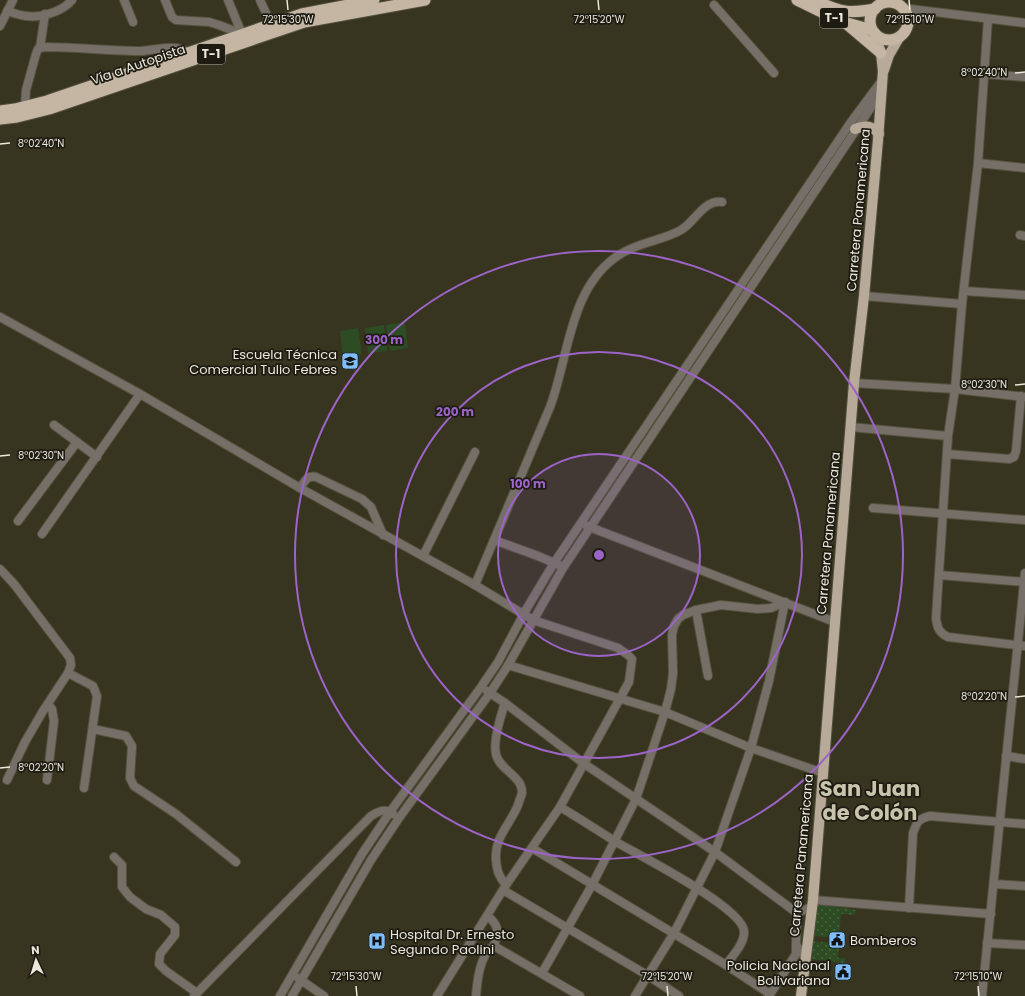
<svg xmlns="http://www.w3.org/2000/svg" width="1025" height="996" font-family="Poppins,sans-serif">
  <style>
    .grass { fill: url(#grass-dots) }
    .park { fill: #2d4c23 }
    .lines { fill: none; stroke-linecap: round; stroke-linejoin: round }
    .minor-casing { stroke: #54513e; stroke-width: 10 }
    .primary-casing { stroke: #54513e; stroke-width: 12 }
    .trunk-casing { stroke: #54513e; stroke-width: 13 }
    .minor { stroke: #766f67; stroke-width: 8 }
    .primary { stroke: #b8aa99; stroke-width: 10 }
    .trunk { stroke: #c5b6a3; stroke-width: 11 }
    .ticks { fill: none; stroke: #eae8db; stroke-width: 1.5 }
    .ring { fill: none; stroke: #9c64c7; stroke-width: 2 }
    .labels { text-anchor: middle; stroke-width: 3.5; stroke-linejoin: round; paint-order: stroke }
    .shield { fill: #1d1b12; stroke: #acaa9f; stroke-width: 1 }
    .shield-label { font-size: 12px; font-weight: bold; fill: #eae8db }
    .street-label { font-size: 13px; fill: #eae8db; stroke: #1d1b12 }
    .poi-label { font-size: 13px; fill: #eae8db; stroke: #1d1b12; text-anchor: end }
    .town-label { font-size: 21px; font-weight: bold; fill: #c9c5ad; stroke: #1d1b12 }
    .ticks-label { font-size: 10px; text-anchor: middle; fill: #eae8db; stroke: #1d1b12; stroke-width: 3.5; stroke-linejoin: round; paint-order: stroke }
    .centre { fill: #9c64c7; stroke: #1d1b12; stroke-width: 2 }
    .ring-label { font-size: 12px; text-anchor: middle; font-weight: bold; fill: #9c64c7; stroke: #1d1b12; stroke-width: 3.5; stroke-linejoin: round; paint-order: stroke }
  </style>
  <defs>
    <pattern id="grass-dots" width="8" height="8" patternUnits="userSpaceOnUse"><rect width="8" height="8" fill="#2d4c23"/><path d="M2 2h.1M6 6h.1" fill="none" stroke="#4c6642" stroke-width="1.8" stroke-linecap="round"/></pattern>
  </defs>
  <rect width="100%" height="100%" fill="#373420"/>
  <!-- grass -->
  <g class="grass">
    <path d="M816,904l40,6 -1,5 -14,-1 -2,24 -26,-2z"/>
    <path d="M813,941l26,3 -1,14h7v5l-34,-4z"/>
  </g>
  <!-- park -->
  <g class="park">
    <path d="M405,322l3,26 -18,3 -4,-26z"/>
    <path d="M384,325l3,26 -19,2 -3,-25z"/>
    <path d="M358,328l4,26 -19,3 -3,-26z"/>
  </g>
  <g class="lines">
    <defs>
      <g id="minor">
        <path d="M124,0l9,22"/>
        <path d="M165,0l7,17 4,3 33,2 10,3 23,9"/>
        <path d="M228,0l14,34"/>
        <path d="M260,0l11,24"/>
        <path d="M714,5l60,68"/>
        <path d="M902,8l123,15"/>
        <path d="M7,11c6,2 12,4 19,5 15,2 36,-4 46,-16"/>
        <path d="M988,19l-10,144 -16,141 -7,85 -7,47 -12,182c1,9 3,15 12,19l77,9"/>
        <path d="M907,25l9,-7 14,-3"/>
        <path d="M0,26l13,-26"/>
        <path d="M40,48l5,-34"/>
        <path d="M985,74l40,3"/>
        <path d="M25,106l1,-16 10,-36 2,-5 5,-2c33,0 66,4 99,4 12,-1 37,-8 45,2"/>
        <path d="M978,163l47,5"/>
        <path d="M1020,235l5,1"/>
        <path d="M964,291l61,4"/>
        <path d="M864,296l98,8"/>
        <path d="M0,317l140,77 160,94 175,97 58,35 85,28 10,7 4,4 -3,23 -69,125 -54,78 -69,111"/>
        <path d="M854,383l101,6 70,8"/>
        <path d="M54,425l43,32"/>
        <path d="M850,427l98,9"/>
        <path d="M947,454l62,5 5,-2 2,-6 5,-55"/>
        <path d="M300,488c5,-7 7,-13 16,-11l46,22 9,8 12,28"/>
        <path d="M873,508l152,12"/>
        <path d="M18,521l59,-79"/>
        <path d="M587,526l248,96"/>
        <path d="M42,534l98,-140"/>
        <path d="M494,540l44,16 21,9"/>
        <path d="M423,556l52,-104"/>
        <path d="M0,569l14,15 56,74 1,7 -3,8 -25,38 -18,31 -18,38"/>
        <path d="M939,575l85,7"/>
        <path d="M475,585l75,-178c19,-50 19,-120 69,-152 19,-13 43,-14 62,-25 14,-8 23,-31 41,-28"/>
        <path d="M696,610l12,66"/>
        <path d="M508,665l157,47 86,36 72,25"/>
        <path d="M68,673l25,13 4,10 -13,92"/>
        <path d="M487,691l18,12 78,60 132,89 82,61"/>
        <path d="M505,703c-4,12 -12,39 -9,51 3,16 27,22 26,39 -1,4 -3,8 -4,12 -8,20 -24,32 -22,55 1,11 3,17 10,25"/>
        <path d="M93,729l33,7 6,10 -2,32 4,8 42,28 60,48"/>
        <path d="M1006,756l19,3"/>
        <path d="M47,780l7,-59 -2,-12 -4,-5"/>
        <path d="M560,807c19,11 37,23 56,35 23,13 126,65 128,89 1,12 -11,24 -18,34"/>
        <path d="M532,848l194,117 44,29"/>
        <path d="M114,857l8,8v22l8,10 16,12 15,6 14,12v8l-15,19 -1,10 7,7 31,22"/>
        <path d="M994,884l31,2"/>
        <path d="M503,890l144,85 32,21"/>
        <path d="M813,900l178,14"/>
        <path d="M909,908l4,-75c4,-11 5,-14 17,-17l95,8"/>
        <path d="M987,943l38,2"/>
        <path d="M494,946l86,50"/>
        <path d="M805,957l-9,-12 1,-32 12,-5 3,1"/>
        <path d="M542,973l50,-88 44,-86 29,-87 6,-23 2,-16 -1,-38 2,-9 4,-7 5,-4 13,-5 25,-5 37,4 13,-1 14,-6"/>
        <path d="M298,978l26,18"/>
        <path d="M194,996l177,-180c8,-5 14,-8 22,-2"/>
        <path d="M280,996l82,-142 28,-42 91,-125 17,-25 29,-54 27,-45 297,-441 32,-43"/>
        <path d="M292,996l79,-136 28,-42 91,-125 17,-26 56,-99 319,-477"/>
        <path d="M476,996c1,-14 4,-43 18,-50 4,-15 6,-19 -6,-30"/>
        <path d="M635,996l39,-63 41,-81 36,-104 18,-67 16,-79"/>
        <path d="M769,996l27,-42v-9"/>
        <path d="M982,996l43,-423"/>
      </g>
      <g id="primary">
        <path d="M884,70l5,-15 11,-19"/>
        <path d="M855,129c11,-4 16,-4 24,5"/>
        <path d="M801,996l12,-96 41,-517 10,-87 14,-156 5,-69 -2,-18 -6,-20"/>
      </g>
      <g id="trunk">
        <path d="M797,0l43,21 32,9"/>
        <path d="M815,0c24,12 34,14 60,9"/>
        <circle cx="889" cy="21" r="19"/>
        <path d="M848,25l33,28"/>
        <path d="M0,111l15,-2 32,-8 255,-87 72,-14"/>
        <path d="M0,119l17,-2 32,-8 255,-87 121,-22"/>
      </g>
    </defs>
    <!-- minor casing -->
    <use href="#minor" class="minor-casing"/>
    <!-- primary casing -->
    <use href="#primary" class="primary-casing"/>
    <!-- trunk casing -->
    <use href="#trunk" class="trunk-casing"/>
    <!-- minor -->
    <use href="#minor" class="minor"/>
    <!-- primary -->
    <use href="#primary" class="primary"/>
    <!-- trunk -->
    <use href="#trunk" class="trunk"/>
  </g>
  <!-- ticks -->
  <path class="ticks" d="M287,0l1,10M598,0l1,10M909,0l1,10M1015,73l10,-1M0,144l10,-1M1015,385l10,-1M0,456l10,-1M1015,697l10,-1M0,768l10,-1M356,986l1,10M667,986l1,10M978,986l1,10"/>
  <!-- distance rings -->
  <circle cx="599" cy="555" r="101" fill="#9c64c7" fill-opacity=".12"/>
  <g class="ring">
    <circle cx="599" cy="555" r="101"/>
    <circle cx="599" cy="555" r="203"/>
    <circle cx="599" cy="555" r="304"/>
  </g>
  <!-- icons -->
  <defs>
    <symbol id="school-square" viewBox="-11 -11 22 22"><rect x="-9" y="-9" width="18" height="18" rx="4" fill="#7ebdf9" stroke="#1d1b12"/><path d="M0-5L7-2L0 1L-7-2ZM-4 1L0 2.5L4 1V4Q0 6-4 4Z" fill="#111"/></symbol>
    <symbol id="civic-square" viewBox="-11 -11 22 22"><rect x="-9" y="-9" width="18" height="18" rx="4" fill="#7ebdf9" stroke="#1d1b12"/><path d="M-.6-6.5H3V-4.5H.6V-3L4-1V1h2V6H-6V1h2V-1L-.6-3ZM-1.2 2.5V6h2.4V2.5Z" fill="#111"/></symbol>
    <symbol id="hospital-square" viewBox="-11 -11 22 22"><rect x="-9" y="-9" width="18" height="18" rx="4" fill="#7ebdf9" stroke="#1d1b12"/><path d="M-5-5h3v3.5h4V-5h3V5h-3V1.5h-4V5h-3Z" fill="#111"/></symbol>
  </defs>
  <g fill-rule="evenodd">
    <use href="#school-square" x="340" y="351" width="20" height="20"/>
    <use href="#civic-square" x="827" y="930" width="20" height="20"/>
    <use href="#hospital-square" x="367" y="931" width="20" height="20"/>
    <use href="#civic-square" x="833" y="962" width="20" height="20"/>
  </g>
  <g class="labels">
    <!-- shield labels -->
    <g class="shield">
      <rect x="820" y="8" width="28" height="20" rx="3"/>
      <rect x="197" y="44" width="28" height="20" rx="3"/>
    </g>
    <g class="shield-label">
      <text x="834" y="22">T-1</text>
      <text x="211" y="58">T-1</text>
    </g>
    <!-- street labels -->
    <g class="street-label">
      <text transform="translate(138 64) rotate(-19)" y="5">Vía a Autopista</text>
      <text transform="translate(858 210) rotate(-85)" y="5">Carretera Panamericana</text>
      <text transform="translate(828 533) rotate(-85)" y="5">Carretera Panamericana</text>
      <text transform="translate(801 855) rotate(-85)" y="5">Carretera Panamericana</text>
    </g>
    <!-- poi labels -->
    <g class="poi-label">
      <text x="337" y="359">Escuela Técnica<tspan x="337" dy="15">Comercial Tulio Febres</tspan></text>
      <text x="390" y="939" text-anchor="start">Hospital Dr. Ernesto<tspan x="390" dy="15">Segundo Paolini</tspan></text>
      <text x="850" y="945" text-anchor="start">Bomberos</text>
      <text x="830" y="970">Policia Nacional<tspan x="830" dy="15">Bolivariana</tspan></text>
    </g>
    <!-- town labels -->
    <g class="town-label">
      <text x="870" y="796">San Juan<tspan x="870" dy="24">de Colón</tspan></text>
    </g>
  </g>
  <g class="ticks-label">
    <text x="288" y="23">72°15'30"W</text>
    <text x="599" y="23">72°15'20"W</text>
    <text x="910" y="23">72°15'10"W</text>
    <text x="984" y="76">8°02'40"N</text>
    <text x="41" y="147">8°02'40"N</text>
    <text x="984" y="388">8°02'30"N</text>
    <text x="41" y="459">8°02'30"N</text>
    <text x="984" y="700">8°02'20"N</text>
    <text x="41" y="771">8°02'20"N</text>
    <text x="356" y="980">72°15'30"W</text>
    <text x="667" y="980">72°15'20"W</text>
    <text x="978" y="980">72°15'10"W</text>
  </g>
  <circle cx="599" cy="555" r="6" class="centre"/>
  <g class="ring-label">
    <text x="384" y="344">300 m</text>
    <text x="455" y="416">200 m</text>
    <text x="528" y="488">100 m</text>
  </g>
  <!-- north arrow -->
  <g transform="translate(36 960) rotate(356)" stroke="#1d1b12" stroke-width="3" paint-order="stroke">
  <path d="M0-3L7 15L0 10L-7 15Z" fill="#eae8db"/>
  <text y="-6" font-size="11" font-weight="bold" text-anchor="middle" fill="#eae8db">N</text>
  </g>
</svg>
